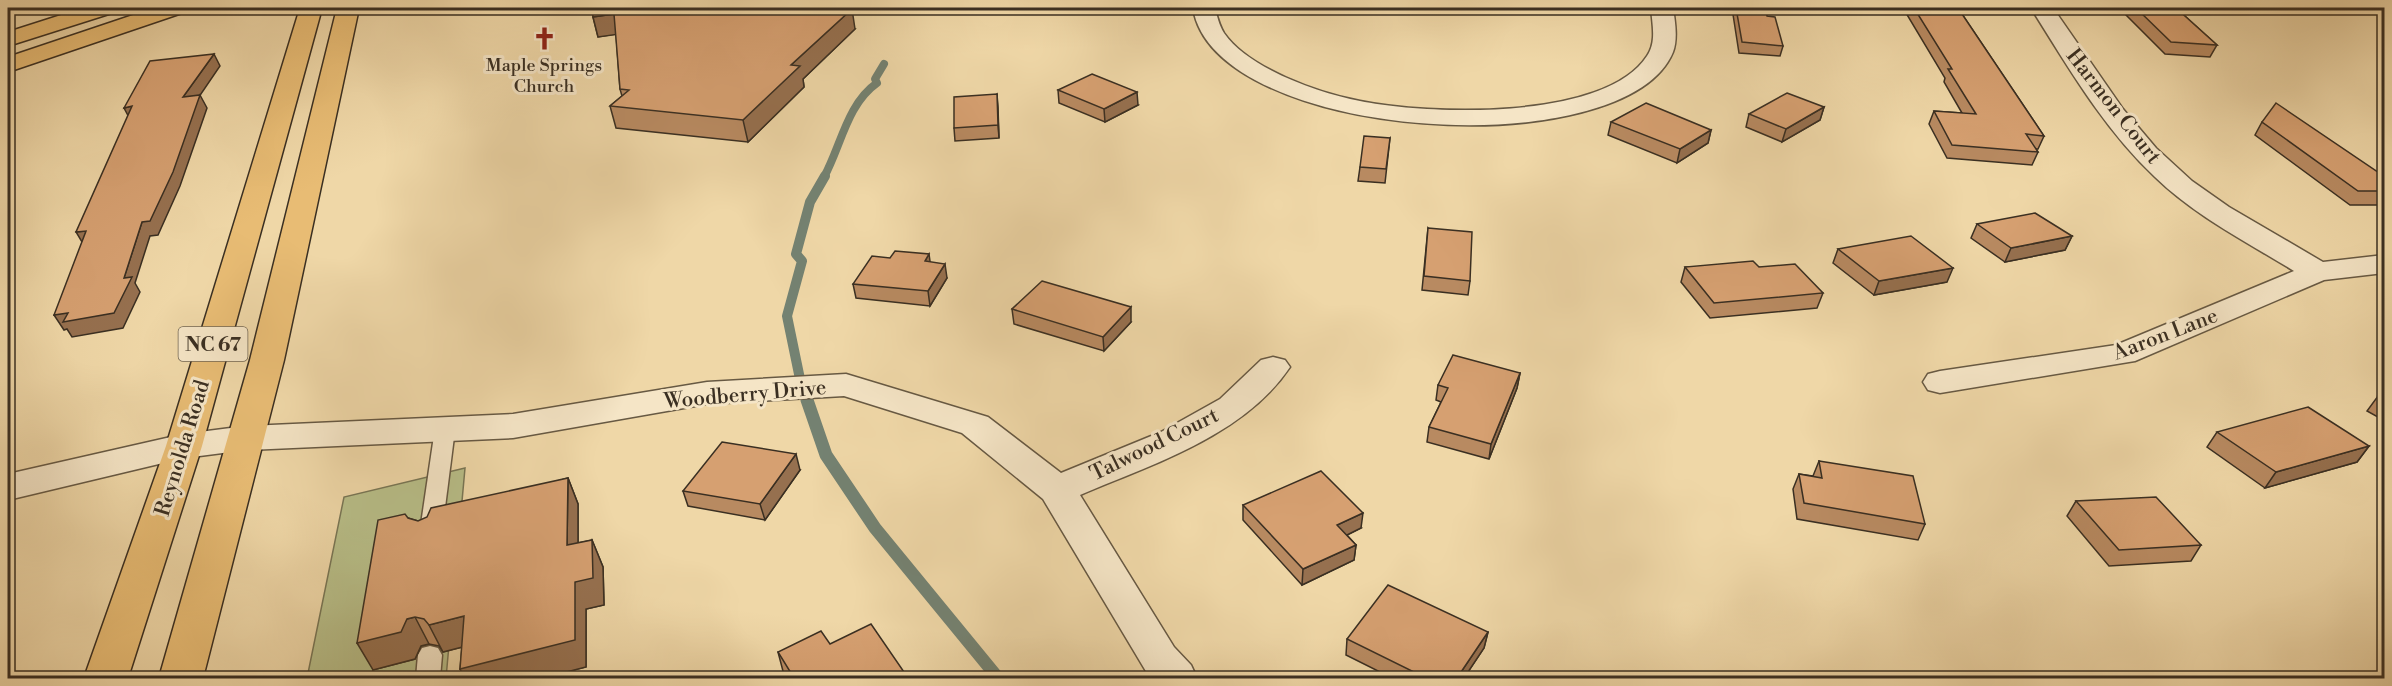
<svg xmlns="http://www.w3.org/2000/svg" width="2392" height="686" font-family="'Libre Bodoni',serif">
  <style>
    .green { fill: #b8be88; stroke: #797655; stroke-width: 1.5 }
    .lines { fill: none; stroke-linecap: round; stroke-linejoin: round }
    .stream-far2 { stroke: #748272; stroke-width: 8 }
    .stream-far1 { stroke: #748272; stroke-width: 10 }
    .stream { stroke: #748272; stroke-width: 13 }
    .service-casing { stroke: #675943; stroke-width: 3 }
    .minor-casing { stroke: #675943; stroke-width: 3 }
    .primary-casing { stroke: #3a2f22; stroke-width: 3 }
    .service { fill: #f5e5c6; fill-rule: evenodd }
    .minor { fill: #f5e5c6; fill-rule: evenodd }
    .primary { fill: #e8bc74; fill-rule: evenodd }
    .wall { fill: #b88a61; stroke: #3a2f22; stroke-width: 1.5 }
    .shaded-wall { fill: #96704f; stroke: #3a2f22; stroke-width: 1.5 }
    .building { fill: #d6a071; stroke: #3a2f22; stroke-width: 1.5 }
    .labels { text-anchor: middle; stroke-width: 6; stroke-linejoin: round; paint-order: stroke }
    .far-poi-label { font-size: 18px; fill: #3a2f22; stroke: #f5e5c6 }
    .shield { fill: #f5e5c6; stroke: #726653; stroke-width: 1.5 }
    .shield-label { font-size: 20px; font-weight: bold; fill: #3a2f22 }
    .street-label { font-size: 21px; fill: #3a2f22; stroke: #f5e5c6 }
  </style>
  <rect width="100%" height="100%" fill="#efd7a7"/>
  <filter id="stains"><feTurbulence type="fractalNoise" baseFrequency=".00333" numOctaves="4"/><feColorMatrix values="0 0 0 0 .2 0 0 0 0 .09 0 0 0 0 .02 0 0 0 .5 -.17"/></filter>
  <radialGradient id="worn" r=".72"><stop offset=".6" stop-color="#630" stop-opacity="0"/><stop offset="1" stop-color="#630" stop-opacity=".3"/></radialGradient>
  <!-- green -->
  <path class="green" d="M465,468l-19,210h-139l37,-181z"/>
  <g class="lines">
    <!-- stream-far2 -->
    <path class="stream-far2" d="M824,177c17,-31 23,-73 53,-94l-2,-4 9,-15"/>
    <!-- stream-far1 -->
    <path class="stream-far1" d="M808,401l-8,-22 -13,-63 15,-55 -6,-7 14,-52 15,-26"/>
    <!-- stream -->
    <path class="stream" d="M807,400l19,55 49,73 123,150"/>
    <defs>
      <g id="service">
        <path d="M445,423l7,1 3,5 -13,102 -3,5 -8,3 -8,-3 -3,-5 15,-102 3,-5z"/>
        <path d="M430,646l8,2 4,7 -2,23h-24l2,-23 4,-7z"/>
      </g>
      <g id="minor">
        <path d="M1193,8h22c2,8 4,17 9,25 25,36 95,60 136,68 68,14 245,20 287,-45 10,-14 5,-33 4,-48h22c2,13 5,31 0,44 -47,115 -459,90 -480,-44z"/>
        <path d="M2031,8h22l70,101 33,39 36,33 37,26 94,55 61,-7v18l-60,7 -189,81 -195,32 -12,-3 -5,-8 5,-8 12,-3 176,-26 178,-74c-47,-29 -99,-55 -139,-94 -51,-48 -87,-110 -124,-169z"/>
        <path d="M1273,357l12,3 5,7c-46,69 -138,97 -210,128l94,152 17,18 6,13h-47l-107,-179 -81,-66 -118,-37 -137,8 -194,34 -267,12 -62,8 -176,42v-26l176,-40 62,-8 267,-12 194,-32 139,-8 142,43 73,56 100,-41 59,-33 41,-39z"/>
      </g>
      <g id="primary">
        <path d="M83,8h32l-3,5 -104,33v-14z"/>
        <path d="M154,8h31l-3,5 -174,59v-15z"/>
        <path d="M300,8h22l-120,438 -74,232h-44l82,-232z"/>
        <path d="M337,8h22l-75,352 -81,318h-44l91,-318z"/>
      </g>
    </defs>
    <!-- service casing -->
    <use href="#service" class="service-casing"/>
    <!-- minor casing -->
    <use href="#minor" class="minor-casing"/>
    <!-- primary casing -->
    <use href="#primary" class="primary-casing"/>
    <!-- service -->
    <use href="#service" class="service"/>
    <!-- minor -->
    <use href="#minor" class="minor"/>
    <!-- primary -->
    <use href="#primary" class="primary"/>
  </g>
  <!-- wall -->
  <g class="wall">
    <path d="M1732,8h33l2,8 16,30 -3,10 -41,-3z"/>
    <path d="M1903,8h55l86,128 -6,13h-2l2,3 -6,13 -85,-7 -18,-34 5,-13 28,2 -18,-31 1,-4z"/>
    <path d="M2119,8h57l41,37 -7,12 -45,-3z"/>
    <path d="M593,17l262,12 -52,50 1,8 -56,55 -132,-14 -6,-22 12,-10 -2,-7 -4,-55 -18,3z"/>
    <path d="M1058,90l80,15 -33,17 -46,-19z"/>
    <path d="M997,94l2,44 -44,3 -1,-13z"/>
    <path d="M1824,107l-4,13 -38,22 -36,-15 3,-13z"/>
    <path d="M1611,122l100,8 -3,13 -31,20 -69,-28z"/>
    <path d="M2262,122l123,55v28h-35l-95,-70z"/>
    <path d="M1390,138l-5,45 -27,-2 2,-14z"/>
    <path d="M1977,224l95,12 -7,14 -60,12 -34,-24z"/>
    <path d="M1428,228l42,53 -2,14 -46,-5z"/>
    <path d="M1838,249l109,33 -73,13 -41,-32z"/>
    <path d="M930,262l17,16 -17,28 -74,-8 -3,-14z"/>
    <path d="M1685,267h74l64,26 -6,15 -107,10 -29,-36z"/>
    <path d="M1012,309l119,13 -27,29 -90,-27z"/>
    <path d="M1520,373l-3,15 -28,71 -62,-17 2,-15 12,-25 -5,-2 2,-15z"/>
    <path d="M2385,393v28l-18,-10 11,-15z"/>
    <path d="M2217,432l152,14 -12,16 -92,26 -58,-41z"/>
    <path d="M1819,461l106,63 -7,16 -121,-21 -4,-30 6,-15 14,2z"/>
    <path d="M800,470l-35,50 -77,-14 -5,-15z"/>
    <path d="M568,478l10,26v39l14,-3 11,27 1,38 -18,4v58l-43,11h-78l-5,-9 2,-22 -19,5 -4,-6 -10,-2 -8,2 -6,13 -42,11 35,-152 10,3z"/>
    <path d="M2076,501l125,44 -10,16 -82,5 -42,-50z"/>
    <path d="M1243,505l118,23 -14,7 9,10 -2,15 -52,25 -59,-65z"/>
    <path d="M1488,632l-4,16 -20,30h-72l-46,-23 1,-16z"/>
    <path d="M830,644l76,31 9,3h-129l-2,-3 -6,-23z"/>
  </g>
  <!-- shaded-wall -->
  <g class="shaded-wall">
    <path d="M852,9l3,20 -52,50 1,8 -56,55 -5,-22 48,-55z"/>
    <path d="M614,14l6,20 -22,3 -5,-20z"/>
    <path d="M214,54l6,12 -30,44 -7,-13z"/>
    <path d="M1137,92l1,13 -33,17 -1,-13z"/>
    <path d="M997,94l1,13 1,31 -1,-13z"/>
    <path d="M200,95l7,13 -27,78 -22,49 -8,1 -15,47 5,9 -17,36 -51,9 -5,-8 -3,1 -10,-15 70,-37 18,-56z"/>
    <path d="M132,106l-1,15 -7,-13z"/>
    <path d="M1824,107l-4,13 -38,22 4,-13z"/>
    <path d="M1711,130l-3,13 -31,20 3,-14z"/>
    <path d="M86,231l-1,16 -9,-15z"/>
    <path d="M2072,236l-7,14 -60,12 6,-14z"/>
    <path d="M929,254l2,14 -6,-7z"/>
    <path d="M945,264l2,14 -17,28 -2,-15z"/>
    <path d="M1953,268l-6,14 -73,13 5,-14z"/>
    <path d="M1131,307v15l-27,29 -1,-14z"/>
    <path d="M1520,373l-3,15 -28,71 2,-15z"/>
    <path d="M2369,446l-12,16 -92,26 11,-16z"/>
    <path d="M796,454l4,16 -35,50 -5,-16z"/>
    <path d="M568,478l10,26v68l-11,-27z"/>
    <path d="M1363,513l-2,15 -26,13 2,-16z"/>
    <path d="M592,540l11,27 1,38 -18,4v58l-43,11h-78l-5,-9 115,-87z"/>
    <path d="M1356,545l-2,15 -52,25 1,-16z"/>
    <path d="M464,616l14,27 -35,9 -14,-27z"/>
    <path d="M415,617l14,27 -8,2 -6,13 -42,11 -16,-27 50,-24z"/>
    <path d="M1488,632l-4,16 -20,30h-7z"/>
  </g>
  <!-- building -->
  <g class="building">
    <path d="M592,8h241l19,1 -61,56 9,1 -57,54 -133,-14 19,-16 -9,-1 -6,-75 -21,3z"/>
    <path d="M1736,8h29l2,8 8,1 8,29 -41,-4z"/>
    <path d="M1914,8h44l86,128 -18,-2 12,18 -86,-7 -18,-34 42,3 -28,-45h4z"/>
    <path d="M2136,8h40l41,37 -46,-3z"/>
    <path d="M214,54l-31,43 17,-2 -27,77 -23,49 -8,1 -18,56 8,-1 -18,36 -51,9 5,-9 -14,2 32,-84 -10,1 56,-126 -8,2 26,-47z"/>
    <path d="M1092,74l45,18 -33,17 -46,-19z"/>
    <path d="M1787,93l37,14 -38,22 -37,-15z"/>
    <path d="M997,94l1,31 -44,3v-31z"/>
    <path d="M1646,103l65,27 -31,19 -69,-27z"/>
    <path d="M2276,103l109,74v14h-27l-96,-69z"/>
    <path d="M1364,136l26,2 -4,31 -26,-2z"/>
    <path d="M2035,213l37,23 -61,12 -34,-24z"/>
    <path d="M1428,228l44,4 -2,49 -46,-5z"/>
    <path d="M1911,236l42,32 -74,13 -41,-32z"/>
    <path d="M895,251l34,3 -4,7 20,3 -17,27 -75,-7 19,-28 18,2z"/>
    <path d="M1753,261l6,6 36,-3 28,29 -109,10 -29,-36z"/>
    <path d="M1042,281l89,26 -28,30 -91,-28z"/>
    <path d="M1453,355l67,18 -29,71 -62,-17 19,-39 -10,-3z"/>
    <path d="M2385,393v7l-7,-4z"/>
    <path d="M2308,407l61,39 -93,26 -59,-40z"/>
    <path d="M722,442l74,12 -36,50 -77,-13z"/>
    <path d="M1819,461l94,15 12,48 -121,-21 -5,-29 23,4z"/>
    <path d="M1321,471l42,42 -26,12 19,20 -53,24 -60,-64z"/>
    <path d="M568,478l-1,67 25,-5 1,38 -18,4v58l-115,29 4,-53 -35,9 -5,-6 -9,-2 -8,2 -6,13 -44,11 21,-123 27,-6 3,4 10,3 9,-4 4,-9z"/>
    <path d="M2156,497l45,48 -82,5 -43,-49z"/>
    <path d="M1388,585l100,47 -31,46h-31l-79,-39z"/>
    <path d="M871,624l35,51 5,-3 4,6h-121l-16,-26 43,-21 9,13z"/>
  </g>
  <!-- icons -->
  <defs>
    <symbol id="church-bare" viewBox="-9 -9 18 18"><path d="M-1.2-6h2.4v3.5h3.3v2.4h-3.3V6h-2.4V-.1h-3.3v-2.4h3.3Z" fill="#8f2418" stroke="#f5e5c6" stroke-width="2.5" paint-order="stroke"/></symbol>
  </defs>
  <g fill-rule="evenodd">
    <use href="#church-bare" x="528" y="22" width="33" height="33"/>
  </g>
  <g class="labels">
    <!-- far-poi labels -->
    <g class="far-poi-label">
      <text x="544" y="71">Maple Springs<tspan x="544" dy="21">Church</tspan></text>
    </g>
    <!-- shield labels -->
    <rect class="shield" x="178.5" y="327" width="69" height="34" rx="4.5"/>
    <g class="shield-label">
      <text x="213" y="351">NC 67</text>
    </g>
    <!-- street labels -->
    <g class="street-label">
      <text transform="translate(2114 106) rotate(52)" y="7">Harmon Court</text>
      <text transform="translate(2165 334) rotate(-21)" y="7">Aaron Lane</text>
      <text transform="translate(745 394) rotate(-5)" y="7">Woodberry Drive</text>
      <text transform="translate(1154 444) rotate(-26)" y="7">Talwood Court</text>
      <text transform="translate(182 448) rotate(-73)" y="7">Reynolda Road</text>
    </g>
  </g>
  <!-- margin -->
  <rect width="2392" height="686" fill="none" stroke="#efd7a7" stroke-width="30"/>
  <rect x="9" y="9" width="2374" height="668" fill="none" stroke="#3a2f22" stroke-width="3"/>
  <rect x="15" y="15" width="2362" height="656" fill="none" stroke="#3a2f22" stroke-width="1.5"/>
  <rect width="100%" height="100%" filter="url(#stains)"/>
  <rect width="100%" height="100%" fill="url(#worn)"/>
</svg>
